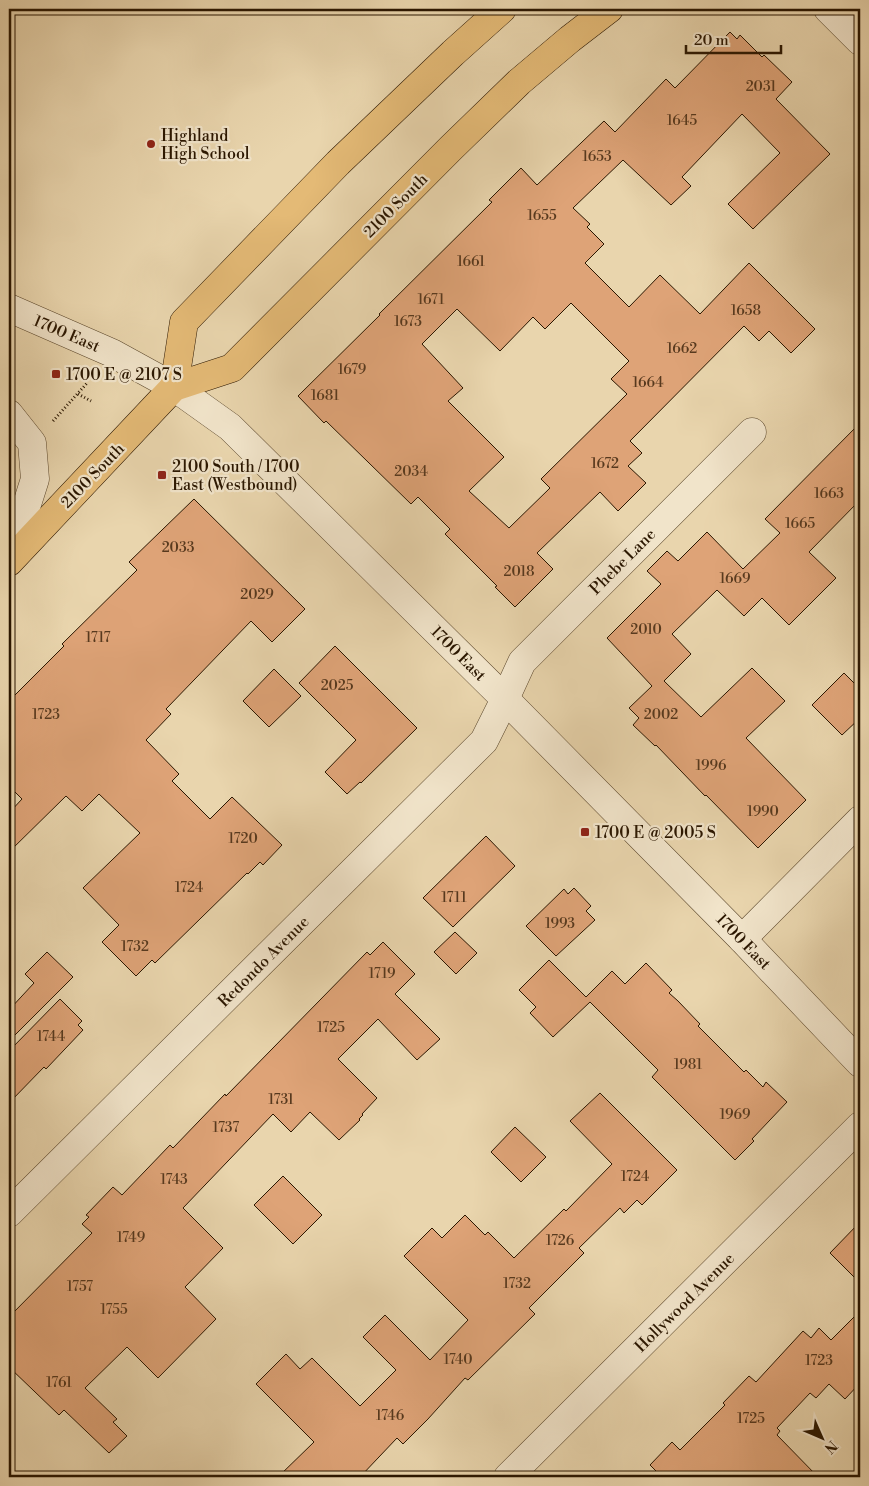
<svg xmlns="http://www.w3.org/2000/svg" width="869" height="1486" font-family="'Libre Bodoni',serif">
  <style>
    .building { fill: #dea377; stroke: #2a1600; fill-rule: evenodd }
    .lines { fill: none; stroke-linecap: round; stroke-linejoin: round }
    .minor-casing { stroke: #5a462b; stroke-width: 29 }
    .major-casing { stroke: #2a1600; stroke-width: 29 }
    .path { stroke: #2a1600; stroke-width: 3; stroke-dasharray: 1 2.5; stroke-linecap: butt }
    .minor { stroke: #f1e4ca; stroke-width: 28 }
    .major { stroke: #e4ba76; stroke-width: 28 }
    .poi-dot { fill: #8f2418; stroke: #f1e4ca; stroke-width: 2 }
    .labels { text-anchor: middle; stroke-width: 4.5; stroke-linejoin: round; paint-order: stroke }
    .number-label { font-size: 14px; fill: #57391e }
    .poi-label { font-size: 16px; fill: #2a1600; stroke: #f1e4ca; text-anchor: start }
    .street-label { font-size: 16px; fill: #2a1600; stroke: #f1e4ca }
  </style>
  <rect width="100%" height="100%" fill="#e9d5ad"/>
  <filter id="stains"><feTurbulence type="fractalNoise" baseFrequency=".004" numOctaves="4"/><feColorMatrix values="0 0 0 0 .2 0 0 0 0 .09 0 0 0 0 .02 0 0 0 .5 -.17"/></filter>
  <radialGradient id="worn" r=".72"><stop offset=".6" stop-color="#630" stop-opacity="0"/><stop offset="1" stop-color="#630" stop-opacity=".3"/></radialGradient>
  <!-- building -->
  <g class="building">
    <path d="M730,32l7,7 3,-4 22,22 2,-2 28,27 -16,17 54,55 -77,75 -25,-25 52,-51 -38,-39 -60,63 9,9 -20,19 -48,-45 -50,48 17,16 -3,3 17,17 -19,19 44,44 31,-32 40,39 49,-51 66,66 -24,24 -22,-22 -10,10 -15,-15 -114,115 12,12 -14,13 18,17 -28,28 -18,-19 -63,61 16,16 -38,38 -20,-20 2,-1 -52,-52 5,-5 -32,-32 -7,7 -85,-83 -2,2 -26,-27 82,-81 -1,-1 113,-112 -3,-2 32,-32 16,17 67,-64 11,11 51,-53 9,9zM571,303l58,58 -18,18 16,15 -86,85 9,9 -41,40 -40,-37 35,-34 -56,-56 15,-13 -41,-44 35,-35 43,42 33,-34 12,12z"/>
    <path d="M860,423v77l-51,52 27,26 -47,47 -27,-27 -18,18 -27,-26 -45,44 19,20 -27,27 37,36 51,-49 33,33 -39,37 60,62 -48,48 -52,-53 -1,1 -49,-51 -1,1 -22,-21 6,-7 -10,-10 23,-22 -45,-48 54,-54 -14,-13 20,-20 11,10 29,-29 36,37 37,-36 -15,-14z"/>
    <path d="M194,499l111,110 -33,33 -21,-21 -85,88 5,5 -25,26 33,34 -7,7 38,38 22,-22 50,48 -19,20 -3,-3 -12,12 -1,-1 -92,90 -3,-3 -16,16 -34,-34 17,-17 -36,-37 57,-55 -41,-39 -17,17 -16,-15 -57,56v-39l13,-14 -13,-13v-85l55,-55 -2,-2 75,-74 -8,-8z"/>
    <path d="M335,646l82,82 -56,55 -1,-1 -13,12 -22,-22 31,-32 -57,-57z"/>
    <path d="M274,669l27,27 -32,31 -26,-26z"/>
    <path d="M844,673l16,16v29l-18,17 -30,-30z"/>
    <path d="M486,836l29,30 -62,61 -30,-29z"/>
    <path d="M574,888l17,18 -5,5 9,9 -39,36 -30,-30 38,-37 4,5z"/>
    <path d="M455,932l22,21 -21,21 -22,-22z"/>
    <path d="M383,942l32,32 -20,20 45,45 -23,21 -39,-41 -40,40 39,39 -15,16 1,1 -4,4 1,1 -21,20 -29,-28 -19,20 -18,-18 -90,94 40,40 -38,39 31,32 -58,59 -31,-31 -42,41 32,31 -4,3 14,14 -18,17 -45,-43 -5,5 -50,-48v-50l83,-84 -10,-9 7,-7 -3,-2 27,-28 9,8 48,-50 3,3 52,-54 1,2 141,-144 3,3z"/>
    <path d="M47,952l26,25 -64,64v-31l25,-27 -9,-9z"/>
    <path d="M549,960l37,37 26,-26 13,13 21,-21 26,27 -3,3 9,8 22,23 -2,2 46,46 2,-2 17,17 3,-5 21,20 -35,37 2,2 -19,19 -83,-83 6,-7 -68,-68 -37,35 -23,-24 6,-6 -17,-17z"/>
    <path d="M60,999l22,22 -4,4 5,5 -37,39 -2,-2 -35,36v-52z"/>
    <path d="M600,1093l77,77 -35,35 -5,-5 -13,13 -4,-5 -41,40 5,5 -55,55 6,6 -67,66 -3,-2 -37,41 -25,25 -6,-6 -37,39h-82l36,-35 -58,-58 30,-30 14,15 12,-11 48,48 36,-36 -33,-33 22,-22 45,45 38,-40 -64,-64 28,-28 10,10 23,-23 20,20 3,-3 26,26 50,-49 2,2 46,-47 -42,-43z"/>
    <path d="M515,1127l31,30 -25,25 -30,-30z"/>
    <path d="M283,1176l39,39 -29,29 -39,-39z"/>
    <path d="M860,1222v61l-30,-30z"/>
    <path d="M860,1311v72l-15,16 -16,-15 -13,14 -6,-5 -33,35 3,3 -3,4 41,42h-166l5,-5 -7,-7 22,-23 8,8 45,-45 -2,-2 26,-27 7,6 47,-51 8,7 8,-10 12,12z"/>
  </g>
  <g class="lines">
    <defs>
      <g id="minor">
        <path d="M828,9l32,32"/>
        <path d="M9,308l103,45 62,34 56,40 275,272 237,240 118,124"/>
        <path d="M9,414l23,29 3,36 -26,82"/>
        <path d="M742,939l118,-119"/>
        <path d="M9,1213l475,-472 21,-42 17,-37 230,-230"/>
        <path d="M508,1477l352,-351"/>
      </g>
      <g id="major">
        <path d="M174,387l10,-65 154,-159 115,-110 49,-44"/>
        <path d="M9,562l165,-175 58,-19 219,-220 68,-66 51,-43 39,-30"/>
      </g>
    </defs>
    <!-- minor casing -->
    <use href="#minor" class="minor-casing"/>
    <!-- major casing -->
    <use href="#major" class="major-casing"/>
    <!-- path -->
    <g class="path">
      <path d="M78,394l13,7"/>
      <path d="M53,421l35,-39"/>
    </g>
    <!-- minor -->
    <use href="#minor" class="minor"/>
    <!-- major -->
    <use href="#major" class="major"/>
  </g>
  <!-- markers -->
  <g class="poi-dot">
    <circle cx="151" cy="144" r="5"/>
    <rect x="51" y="369" width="10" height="10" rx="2.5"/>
    <rect x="157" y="470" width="10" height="10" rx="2.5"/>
    <rect x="580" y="827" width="10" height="10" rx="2.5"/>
  </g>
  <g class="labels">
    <!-- number labels -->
    <g class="number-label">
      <text x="761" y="91">2031</text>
      <text x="682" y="125">1645</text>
      <text x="597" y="161">1653</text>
      <text x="542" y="220">1655</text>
      <text x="471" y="266">1661</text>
      <text x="431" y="304">1671</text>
      <text x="746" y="315">1658</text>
      <text x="408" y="326">1673</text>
      <text x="682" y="353">1662</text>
      <text x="352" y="374">1679</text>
      <text x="648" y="387">1664</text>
      <text x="325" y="400">1681</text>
      <text x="605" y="468">1672</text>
      <text x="411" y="476">2034</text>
      <text x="829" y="498">1663</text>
      <text x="800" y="528">1665</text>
      <text x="178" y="552">2033</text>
      <text x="519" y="576">2018</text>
      <text x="735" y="583">1669</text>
      <text x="257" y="599">2029</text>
      <text x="646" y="634">2010</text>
      <text x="98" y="642">1717</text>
      <text x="337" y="690">2025</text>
      <text x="46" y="719">1723</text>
      <text x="661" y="719">2002</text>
      <text x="711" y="770">1996</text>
      <text x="763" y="816">1990</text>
      <text x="243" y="843">1720</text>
      <text x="189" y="892">1724</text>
      <text x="454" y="902">1711</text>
      <text x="560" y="928">1993</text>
      <text x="135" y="951">1732</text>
      <text x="382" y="978">1719</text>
      <text x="331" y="1032">1725</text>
      <text x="51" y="1041">1744</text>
      <text x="688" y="1069">1981</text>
      <text x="281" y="1104">1731</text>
      <text x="735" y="1119">1969</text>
      <text x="226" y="1132">1737</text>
      <text x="635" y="1181">1724</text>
      <text x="174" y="1184">1743</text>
      <text x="131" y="1242">1749</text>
      <text x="560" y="1245">1726</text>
      <text x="517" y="1288">1732</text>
      <text x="80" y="1291">1757</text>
      <text x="114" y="1314">1755</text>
      <text x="458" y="1364">1740</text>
      <text x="819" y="1365">1723</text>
      <text x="59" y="1387">1761</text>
      <text x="390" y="1420">1746</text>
      <text x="751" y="1423">1725</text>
    </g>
    <!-- poi labels -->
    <g class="poi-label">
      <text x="161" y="141">Highland<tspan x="161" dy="18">High School</tspan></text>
      <text x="66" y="380">1700 E @ 2107 S</text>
      <text x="172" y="472">2100 South / 1700<tspan x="172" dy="18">East (Westbound)</tspan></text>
      <text x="595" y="838">1700 E @ 2005 S</text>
    </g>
    <!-- street labels -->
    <g class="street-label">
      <text transform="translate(395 205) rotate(-45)" y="6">2100 South</text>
      <text transform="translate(67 333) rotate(23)" y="6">1700 East</text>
      <text transform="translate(92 475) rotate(-46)" y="6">2100 South</text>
      <text transform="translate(622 561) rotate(-45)" y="6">Phebe Lane</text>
      <text transform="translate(459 653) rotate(45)" y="6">1700 East</text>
      <text transform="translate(744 941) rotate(46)" y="6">1700 East</text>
      <text transform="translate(263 961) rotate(-45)" y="6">Redondo Avenue</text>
      <text transform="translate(684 1302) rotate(-45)" y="6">Hollywood Avenue</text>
    </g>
  </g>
  <!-- margin -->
  <rect width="869" height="1486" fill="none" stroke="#e9d5ad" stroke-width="30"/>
  <rect x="10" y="10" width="849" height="1466" fill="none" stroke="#2a1600" stroke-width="2.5"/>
  <rect x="15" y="15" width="839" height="1456" fill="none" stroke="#2a1600"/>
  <!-- north arrow -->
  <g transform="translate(822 1438) rotate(135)" stroke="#f1e4ca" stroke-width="4" paint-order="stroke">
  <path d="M0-4L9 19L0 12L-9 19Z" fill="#2a1600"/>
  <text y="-8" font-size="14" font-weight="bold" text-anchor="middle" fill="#2a1600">N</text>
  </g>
  <!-- scale -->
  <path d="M686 45v8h95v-8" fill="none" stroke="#2a1600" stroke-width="2.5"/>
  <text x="694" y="45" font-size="15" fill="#2a1600" stroke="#f1e4ca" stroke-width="4" paint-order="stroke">20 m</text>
  <rect width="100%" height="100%" filter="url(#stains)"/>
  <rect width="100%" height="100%" fill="url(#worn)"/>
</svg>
